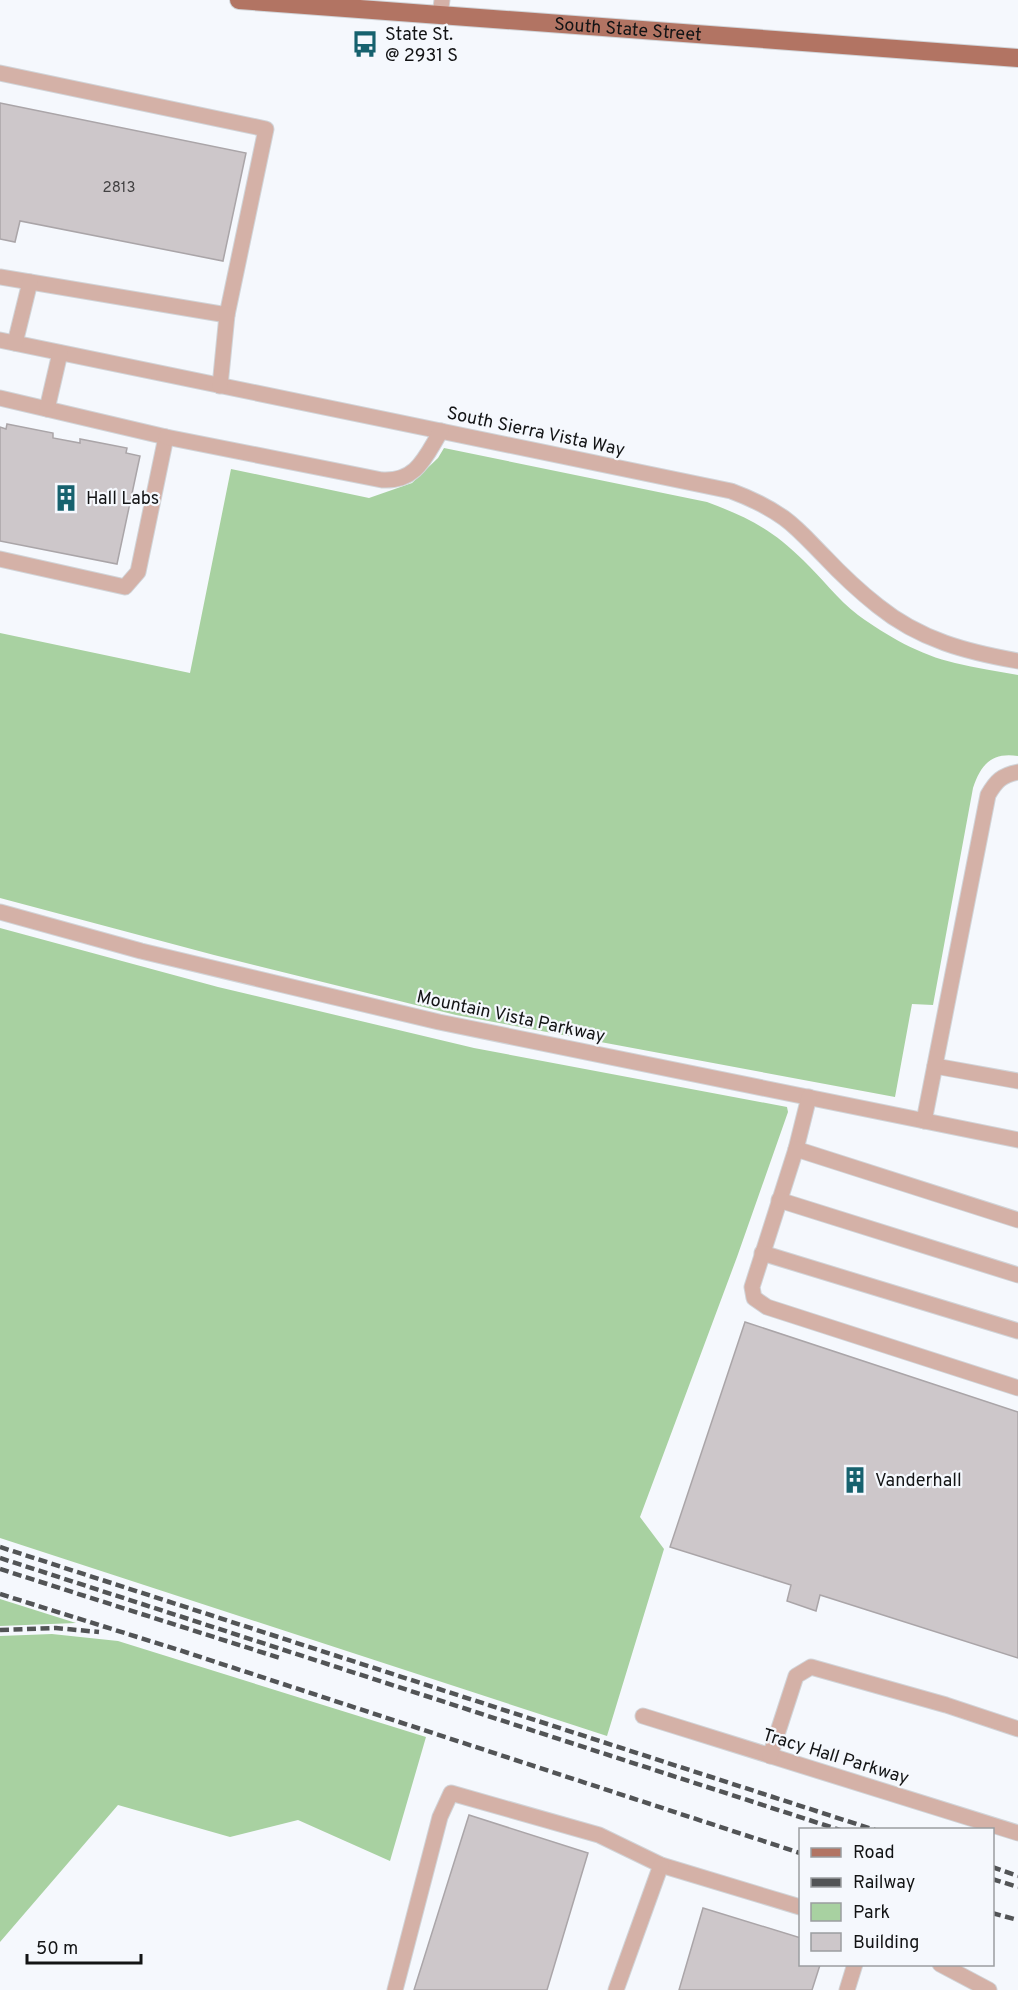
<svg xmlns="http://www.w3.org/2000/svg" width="1018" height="1990" font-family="Overpass,sans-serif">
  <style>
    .green { fill: #a8d1a1 }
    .building { fill: #cdc7ca; stroke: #aaa5a8; stroke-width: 1.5 }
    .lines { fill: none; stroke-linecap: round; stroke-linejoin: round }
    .minor-casing { stroke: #d1d4d8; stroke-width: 17 }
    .major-casing { stroke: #d1d4d8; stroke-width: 20 }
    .minor { stroke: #d4b1a7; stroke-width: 15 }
    .major { stroke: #b27463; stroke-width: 18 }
    .rail { stroke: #525456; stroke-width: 4.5; stroke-dasharray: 9 4.5; stroke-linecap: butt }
    .labels { text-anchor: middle; stroke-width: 4.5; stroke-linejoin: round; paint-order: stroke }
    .number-label { font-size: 15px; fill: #424142 }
    .street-label { font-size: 18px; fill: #131415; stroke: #f5f8fd }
    .poi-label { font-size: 18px; fill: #131415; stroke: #f5f8fd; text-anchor: start }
  </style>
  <rect width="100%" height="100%" fill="#f5f8fd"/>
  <!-- green -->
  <g class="green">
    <path d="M444,448l263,54c40,15 65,27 96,58 19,18 34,39 55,55 29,21 62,40 97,48 21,5 42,8 63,12v81c-26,-4 -37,8 -45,32l-40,217 -21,-1 -17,93 -439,-82 -242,-60 -214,-57v-265l190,40 41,-204 138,29 43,-15 26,-25z"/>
    <path d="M0,928l218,59 256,61 313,59 1,5 -51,145 -97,260 24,32 -57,187 -607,-198z"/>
    <path d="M0,1599l76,24 -76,3z"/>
    <path d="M52,1634l66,7 308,96 -36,124 -92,-41 -68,17 -112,-32 -118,137v-306z"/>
  </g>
  <!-- building -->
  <g class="building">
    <path d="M0,103l246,50 -23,108 -203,-40 -5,21 -15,-3z"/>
    <path d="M7,424l46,9v5l27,5v-4l47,9 -1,5 14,3 -23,108 -117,-23v-114l6,2z"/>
    <path d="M745,1322l273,90v246l-198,-63 -4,16 -29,-10 4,-16 -121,-38z"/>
    <path d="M469,1815l119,38 -41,137h-133z"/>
    <path d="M703,1908l98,30v27h19l-8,25h-133z"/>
  </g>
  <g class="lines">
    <defs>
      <g id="minor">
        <path d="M440,15l2,-15"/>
        <path d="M0,73l266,56 -39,186 -227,-38"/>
        <path d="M0,340l731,151c19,7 36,15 53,27 15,11 27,25 40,38 17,18 35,35 54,50 42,34 89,46 140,55"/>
        <path d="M15,343l15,-61"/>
        <path d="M220,386l7,-71"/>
        <path d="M0,398l166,39 -28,135 -13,15 -125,-28"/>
        <path d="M47,409l13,-56"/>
        <path d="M166,437l216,43c35,2 43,-23 59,-49"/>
        <path d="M0,912l141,39 298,71 579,118"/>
        <path d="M935,1066l83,15"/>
        <path d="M809,1097l-13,52 222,71"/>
        <path d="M924,1121l64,-326c8,-14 14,-20 30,-23"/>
        <path d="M796,1149l-44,138 2,11 13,9 251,81"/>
        <path d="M779,1200l239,75"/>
        <path d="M762,1253l256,78"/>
        <path d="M643,1716l375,117"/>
        <path d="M770,1756l26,-80 15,-9 135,38 72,24"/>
        <path d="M940,1964l49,26"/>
        <path d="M395,1990l45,-173 11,-24 148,42 62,30 139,42"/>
        <path d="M616,1990l45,-125"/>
        <path d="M847,1990l8,-26"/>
      </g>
      <g id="major">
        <path id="s1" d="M239,0l779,58"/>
      </g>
    </defs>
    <!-- minor casing -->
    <use href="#minor" class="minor-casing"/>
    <!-- major casing -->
    <use href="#major" class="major-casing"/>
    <!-- minor -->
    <use href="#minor" class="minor"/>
    <!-- major -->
    <use href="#major" class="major"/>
    <!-- rail -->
    <g class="rail">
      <path d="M0,1547l875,283"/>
      <path d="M0,1558l840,272"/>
      <path d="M0,1569l280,89"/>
      <path d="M0,1594l179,56 621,203"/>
      <path d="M0,1630l56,-2 43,4"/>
      <path d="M992,1867l26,9"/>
      <path d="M992,1879l26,8"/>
      <path d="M992,1913l26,7"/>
    </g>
  </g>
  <!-- icons -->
  <defs>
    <symbol id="bus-bare" viewBox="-9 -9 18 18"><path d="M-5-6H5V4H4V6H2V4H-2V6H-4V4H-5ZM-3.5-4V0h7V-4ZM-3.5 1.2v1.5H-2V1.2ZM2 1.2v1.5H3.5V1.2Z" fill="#16616e" stroke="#f5f8fd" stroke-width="2.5" paint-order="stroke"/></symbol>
    <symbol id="building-bare" viewBox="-9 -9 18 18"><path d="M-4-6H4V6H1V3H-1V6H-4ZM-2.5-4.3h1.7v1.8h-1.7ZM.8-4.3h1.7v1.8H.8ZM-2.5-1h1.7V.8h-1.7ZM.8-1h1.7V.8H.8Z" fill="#16616e" stroke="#f5f8fd" stroke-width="2.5" paint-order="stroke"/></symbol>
  </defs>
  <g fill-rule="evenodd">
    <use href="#bus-bare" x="346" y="25" width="38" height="38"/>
    <use href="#building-bare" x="47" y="479" width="38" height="38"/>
    <use href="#building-bare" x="836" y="1461" width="38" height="38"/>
  </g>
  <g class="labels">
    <!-- number labels -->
    <g class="number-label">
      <text x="119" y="192">2813</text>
    </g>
    <!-- street labels -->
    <g class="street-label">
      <text dy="6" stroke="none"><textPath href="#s1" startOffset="390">South State Street</textPath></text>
      <text transform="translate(536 431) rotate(12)" y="6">South Sierra Vista Way</text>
      <text transform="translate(511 1016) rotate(12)" y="6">Mountain Vista Parkway</text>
      <text transform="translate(836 1756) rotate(17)" y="6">Tracy Hall Parkway</text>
    </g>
    <!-- poi labels -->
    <g class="poi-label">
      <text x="385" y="40">State St.<tspan x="385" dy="21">@ 2931 S</tspan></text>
      <text x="86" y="504">Hall Labs</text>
      <text x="875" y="1486">Vanderhall</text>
    </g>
  </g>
  <!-- legend -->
  <rect x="799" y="1828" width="195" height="138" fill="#f5f8fd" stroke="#9b9da0" stroke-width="1.5"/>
  <rect x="811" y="1848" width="30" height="9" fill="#b27463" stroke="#9b9da0" stroke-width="1.5"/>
  <text x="853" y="1858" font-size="18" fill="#131415">Road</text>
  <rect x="811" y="1878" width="30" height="9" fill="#525456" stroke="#9b9da0" stroke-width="1.5"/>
  <text x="853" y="1888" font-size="18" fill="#131415">Railway</text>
  <rect x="811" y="1903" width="30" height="18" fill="#a8d1a1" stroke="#9b9da0" stroke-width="1.5"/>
  <text x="853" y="1918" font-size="18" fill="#131415">Park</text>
  <rect x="811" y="1933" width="30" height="18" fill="#cdc7ca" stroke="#9b9da0" stroke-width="1.5"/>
  <text x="853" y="1948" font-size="18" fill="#131415">Building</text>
  <!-- scale -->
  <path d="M27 1954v9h114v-9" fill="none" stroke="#131415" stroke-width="3"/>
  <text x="36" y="1954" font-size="18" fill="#131415" stroke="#f5f8fd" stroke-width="4.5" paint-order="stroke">50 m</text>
</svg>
